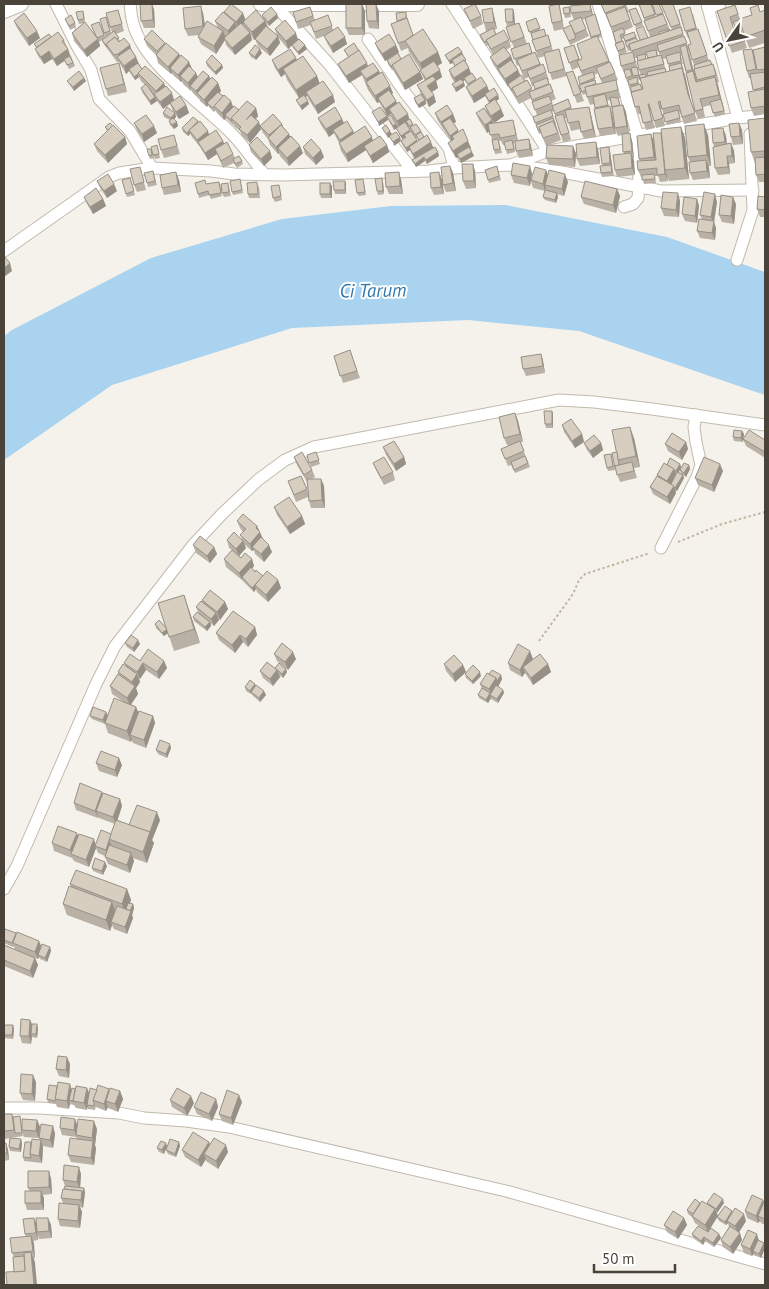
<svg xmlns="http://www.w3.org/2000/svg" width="769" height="1289" font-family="'PT Sans',sans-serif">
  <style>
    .water { fill: #a9d3ef }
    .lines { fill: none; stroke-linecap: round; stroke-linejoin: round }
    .minor-casing { stroke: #c1baad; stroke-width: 13 }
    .tertiary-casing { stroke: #c1baad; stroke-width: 16 }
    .path { stroke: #c2b59f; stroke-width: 2; stroke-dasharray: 2.5 2.5; stroke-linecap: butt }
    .minor { stroke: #fff; stroke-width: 11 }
    .tertiary { stroke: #fff; stroke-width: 14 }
    .wall { fill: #b9b1a5; fill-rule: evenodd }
    .shaded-wall { fill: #969086 }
    .building { fill: #d7cec0; stroke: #969086 }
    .labels { text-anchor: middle; stroke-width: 4; stroke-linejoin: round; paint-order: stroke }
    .water-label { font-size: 19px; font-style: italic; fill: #3179ac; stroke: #fff }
  </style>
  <rect width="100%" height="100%" fill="#f5f2eb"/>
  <!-- water -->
  <path class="water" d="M506,205l161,32 98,35v123l-186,-64 -111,-11 -176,8 -180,57 -108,75v-124l8,-6 139,-72 131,-39 109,-13z"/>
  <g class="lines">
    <defs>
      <g id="minor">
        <path d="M56,4l21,42 14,24 8,29 31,32 22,37"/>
        <path d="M130,4c1,6 1,13 3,19 10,41 71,82 99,111 12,12 22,27 32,40"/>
        <path d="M274,4l55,60 84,107"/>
        <path d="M452,4l96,147"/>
        <path d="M598,4l40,132 1,51 -1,11 -5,6 -9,3"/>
        <path d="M707,4l31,114"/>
        <path d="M708,8l12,-4"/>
        <path d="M368,39l38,55 43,54 5,20"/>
        <path d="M511,165l37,-14 190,-33 27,-3"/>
        <path d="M4,251l105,-74 10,-4 33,-5 59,3 23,3 48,1 147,-4 25,-3 55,-3 42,5 110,21 92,-1"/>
        <path d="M737,260l16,-50 -3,-76"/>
        <path d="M661,548l36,-71 4,-12 -5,-23 -2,-15 2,-12"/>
        <path d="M4,889l13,-23 79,-182 19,-38 78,-101 29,-31 36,-34 27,-20 29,-13 245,-47 35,2 58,7 113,16"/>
        <path d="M4,1108h35l80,5 25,5 42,3 43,6 277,64 259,73"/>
      </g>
      <g id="tertiary">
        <path d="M261,4h156"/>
        <path d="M4,11l17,-7"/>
      </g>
    </defs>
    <!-- minor casing -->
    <use href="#minor" class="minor-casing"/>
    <!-- tertiary casing -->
    <use href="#tertiary" class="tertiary-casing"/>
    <!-- path -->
    <g class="path">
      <path d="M678,542l44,-18 43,-12"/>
      <path d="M539,641l34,-47 6,-14 6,-6 65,-21"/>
    </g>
    <!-- minor -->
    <use href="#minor" class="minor"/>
    <!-- tertiary -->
    <use href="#tertiary" class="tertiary"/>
  </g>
  <!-- wall -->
  <g class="wall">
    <path d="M362,4l3,7v24h-16l-3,-7z"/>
    <path d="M559,4l2,8 3,16 7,-3 3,-5 -3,-7 21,-2 1,4 2,-1 7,23 -4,1 17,35 3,7 -2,1 5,17h-3l2,7h3l3,7 3,21 3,8 2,17h-1l2,17 -18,2 -2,-7 9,-16 -2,-19 -4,1 -3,-8 -5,-28 -3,1 5,13 4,20 -16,2 -2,-7 -2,-20 -2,-5 -4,1 -4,-11 -3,1 -4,-10h2l-3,-8 4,-2 -3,-8 -7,3 -8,-22 10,-3 6,15 2,-1 9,-20 -6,-20 -3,1 7,16 -19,9 -7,-16 -9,2 -2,-8zM598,73l4,10 -6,1 -2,-9z"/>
    <path d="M601,4h25l3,8 -1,1 5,14 -9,4 1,4 9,-3 4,9 12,-4 -11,-33h12l5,13 1,-1 -5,-12h7l11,26h2l-11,-26h12l10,27h-1l6,15 3,-2 -2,-6h-1l-3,-7 8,-17 4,15h1l11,32 3,3h1l3,7 3,11 -2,1 8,31 -10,3 -4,-12 -8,2 2,10 -7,2 -3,-8 -14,-58h-1l3,11h-1l9,38 6,19 -13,3 -4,-12 -1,1 2,9 -14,3 -5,-16h-1l4,17 -9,2 -5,-17h-1l5,17 -9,2 -5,-16h-3l-10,-33 -1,1 -2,-9h-1l-3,-7 11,-14 -1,-2 -3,1 -4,-13 -2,1 5,13 -8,3 -4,-11h1l-3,-11zM689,50l5,15 1,4h-1l3,13 -9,-31zM657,51h1l2,4 -2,1zM645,55h2l1,3 -2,1zM635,58h2l2,12 2,5h-2zM667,58l3,13 -4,1 -3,-13zM640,78l3,11h-1l-3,-5 -1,-5z"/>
    <path d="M735,5l5,14 25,-9v33l-16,5 -9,-26h-1l8,26 -15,5 -15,-42zM732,24h2l3,8 -2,1z"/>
    <path d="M310,7l5,13 13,-5 5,15 14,14 -14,9 -6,-10 -3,-7 -8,3 -5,-14 -13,4 -5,-17z"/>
    <path d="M636,8l7,17 -7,3 -7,-18z"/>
    <path d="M154,9l1,19h-11l-3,-7z"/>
    <path d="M464,9l17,7 2,8 -10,5z"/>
    <path d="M118,10l6,21 -8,3 4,7 10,4 2,6 4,6 3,7 3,5 22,14 1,3 9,14 12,5 3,8 -10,6 -4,-5 1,3 -2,2 4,7 -4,3 -4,-4 -1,-4 1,-1 -6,-3 -1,-4h11l-4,-9 -7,5 -6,-8 -6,4 -9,-13 -1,-4 4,-3 -4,-4 -2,-4 -4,3 -6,-9 -3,3 -7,-12h-2l-14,-19 -1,-3 -3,2 1,4 -13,11 -13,-16 -2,-8 13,-10 -6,1 -1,-4 5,-9 1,3 1,9 11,13 3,-14 6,15 -1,-4 2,-16 5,16 1,-1 -2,-5z"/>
    <path d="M570,10l1,7 -6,1 -1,-4z"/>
    <path d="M379,11v18l-10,-1 -2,-7z"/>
    <path d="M224,12l21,8 32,-6 1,4 -9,8 -3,-3 2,5 9,7 -2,-6 23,11 9,9 -8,6 -6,-7 -1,-3 -4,4 -10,-12 2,6 -10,13 -12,-10 -3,-7 -1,1 -3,-5 1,5 -17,15 -9,-10 -1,-5 -9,14 -15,-10 -3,-7 1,-2 -11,1 -3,-7 18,-16 2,12 13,3 -3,-7 10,-7z"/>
    <path d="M406,12l2,9 5,14 25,17 4,11 -5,3 5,11 -6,4 2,7 -6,4 4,10 -7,5 -3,-6v3l-7,4 -4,-6 -1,-4 7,-4 -4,-9 8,-4 -2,-4 -3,-8 -11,-17 -1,-4 -7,3 -10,-27 6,-2z"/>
    <path d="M514,12l1,12 4,-1 8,21 5,10 3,-2 6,13 2,-1 6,16h-1l1,4h1l6,15 -5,2 2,4 15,-6 4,10 17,-2 2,8 5,22 -12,2 -4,-10 -9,2 -4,-13h-2l6,22 -8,2 -9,-31 -2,1 9,28 -13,5 25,1 3,8 -1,13 -26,-2 -3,-7 1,-13 -1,1 -5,-13 -2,1 -6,-17 4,-2 -6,-17 -12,6 -11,-18v1l-15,-23 -3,-7 3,-2 -5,-10 -2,1 -5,-7 -1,-4 8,-4h-2l-2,-8 10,-7 3,13 -3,1 2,4 13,6 2,7 -5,3 12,20 3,6 11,12v2l3,-1 -1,-3h-2l-3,-9 -5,2 -5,-14 -2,1 -6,-17 3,-1 -8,-21 5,-2 -4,1 -1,-4z"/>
    <path d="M536,18l4,12 6,6 2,-1 5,16 6,-2 7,24 7,-2 11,30 -7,2 -10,-28v1l-15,4 -7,-24 -7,2 -7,-23 -5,-13z"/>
    <path d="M65,19l10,4 1,4 -6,3z"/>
    <path d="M14,21l26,17 -11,8 -12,-18z"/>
    <path d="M51,37l13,3 11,26 -6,3 -4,-8 -8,5 -5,-7 -8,5 -6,-8 -3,-7 1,-1 -2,-4z"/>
    <path d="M144,39l21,4 1,1 13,10 1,2 9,6 3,7 6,8 11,-1 1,3 8,4 3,8 -2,2 14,14 6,3 17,-2 2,8 -2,3 4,6 22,-1 1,3 20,26 -14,13 -9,-10 -1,-3 -1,1 -8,-9 -2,-6 -5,-6 -2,-4 -11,14 -8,-7 -2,-5 -6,-5v-2l-1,1 -7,-7 -2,2 -7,-7 -1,-3 -2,2 -5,-5 -1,-2 -1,2 -7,-6 -1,-3v1l-6,-6 -2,-3v1l-8,-7 -1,-3 -1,1 -8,-7 -1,-2 -1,1 -13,-11 -2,-8 -9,-9z"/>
    <path d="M375,43l24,9 -11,7h13l19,13 3,7 -18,11 -12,-20h-1l-4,-6 -1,-4 -2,1 -7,-11z"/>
    <path d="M765,47v67l-11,2 -3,-8 3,-17 -3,-13h-2l-2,-7 5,-22 2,6z"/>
    <path d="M344,50l24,16 11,5 14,22 -1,1 5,9 16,22 8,6 3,6 14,15 1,4 -12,8 -2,-3 -9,6 -4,-7 2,-1 -4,-9 -3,2 -5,-8 -1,-3 4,-4 -3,2 -6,-11 -2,2 -5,-9 -2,-4 9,7 2,3 -7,-13 -4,2 -8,-14 -2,1 -9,-13 -6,-15 -13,8 -8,-12 -3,-7 10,-7zM407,124l9,14h1l2,2 -2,1z"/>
    <path d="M462,52l9,22 5,6 11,6 2,6 9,3 1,4 -3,2 5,8 3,7 -10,7 -1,-2v2l22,4 3,13 11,-1 2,7 2,10 -14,2 -3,-7 -1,-8h-1l1,9 -8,2 -2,-9h-2l-2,-4h-2l3,12 -7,1 -5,-23 -3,2 -8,-13 -3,-7 11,-1 -2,-6 4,-3 -4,-7 -11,7 -5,-9 -3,-7 2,-1 -3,-6 -2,1 2,5 -9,6 -4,-8 3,-1 -4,-6 -2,-7 6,-4 -2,-3 -3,1 -5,-9z"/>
    <path d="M249,53h13l-6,7 -5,-3z"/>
    <path d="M296,58l1,2 20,16 2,7 16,19 -17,12 -9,-14 -2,-4 -1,1 3,7 -7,6 -6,-10 3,-2 -12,-18 -2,-6 -4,3 -6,-9 -3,-8z"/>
    <path d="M206,62l16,3 1,3 -7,7 -9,-9z"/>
    <path d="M119,63l8,29 -19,4 -2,-7z"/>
    <path d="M84,78l2,3 -12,10 -5,-7 -2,-3z"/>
    <path d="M435,113l18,1 3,8 -3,1 5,9 13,16 -1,1 4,7 -13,7 -3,-6 -2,1 -5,-8 -3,-7 3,-2 -13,-20z"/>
    <path d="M318,118l24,1 2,4 9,8 1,2 33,12 2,7 -16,11 -7,-13 -18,12 -7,-11 -2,-8 -5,-10 -5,4 -8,-12z"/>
    <path d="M765,118v64h-6l-3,-7 -1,-12 -4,-11z"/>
    <path d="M198,121l10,10 1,4 14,6 1,3 9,10 2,4 7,3 1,3 -6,4 -3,-5 -11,5 -6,-14 -9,6 -8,-13 -8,-10 -2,-3 -2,2 -5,-4 -1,-4z"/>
    <path d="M134,123l23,10 -13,9 -7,-12z"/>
    <path d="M739,123l3,7 1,14 -10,1 -2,-8z"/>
    <path d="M113,126l12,11 2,7 -19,19 -11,-12 -3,-7 13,-13 -2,-4z"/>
    <path d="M681,127l4,11 4,41 -20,2 -2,-5 1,5 -8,1 -2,-6h-3l1,7 -12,1 -2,-7h-1l-3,-7 2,-9 -1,-2 12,-25 3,7 7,-8z"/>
    <path d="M723,128l3,8 1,8 4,-1 3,8 1,12 -6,1 1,10 -12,1 -3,-7 -1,-22 -1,-3z"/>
    <path d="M174,135l6,19 -16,4 -3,-8z"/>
    <path d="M708,135l3,31h-3l2,12 -17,2 -3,-7v-11l-2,-5z"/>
    <path d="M249,145l21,6 2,7 -8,8 -13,-14z"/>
    <path d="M303,147l21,10 -8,8 -11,-11z"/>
    <path d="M151,149l3,9 -4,1 -1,-3z"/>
    <path d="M158,149l2,9 -5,1 -2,-4z"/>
    <path d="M598,149l2,15 -20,2 -3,-7z"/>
    <path d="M610,151l4,25 -12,1 -1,-4 2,-7 -1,-2z"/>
    <path d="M473,164l2,7 1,17 -10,1 -3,-8z"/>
    <path d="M450,166l3,7 3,18 -10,1 -3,-7z"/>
    <path d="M497,166l4,14 -12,3 -4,-13z"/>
    <path d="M140,167l6,23 -9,2 -3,-7z"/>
    <path d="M153,171l4,14 -9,2 -1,-4z"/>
    <path d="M532,173l-1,5 17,-4 20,8 -4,14 -7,-2 1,3 -2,6 -11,-3 -2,-3 2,-6 -12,-3 -2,-7 -1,5 -16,-3 -3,-8z"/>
    <path d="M130,178l5,17 -8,2 -5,-17z"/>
    <path d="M240,179l3,14 -10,2 -1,-3z"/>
    <path d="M401,179l2,15h-14l-3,-7z"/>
    <path d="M179,180l2,12 -17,3 -2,-7z"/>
    <path d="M442,180l2,14 -10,1 -3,-7z"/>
    <path d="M97,181l20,10 -10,7 -7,-10z"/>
    <path d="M345,181l1,3v10h-11l-1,-4z"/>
    <path d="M383,182l1,12 -6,1 -1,-4z"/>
    <path d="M364,183l2,12 -7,1 -2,-3z"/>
    <path d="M207,184l13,1 2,11 -11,3 -2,-4 -10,3 -1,-4z"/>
    <path d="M259,186l1,12h-11l-1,-4z"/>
    <path d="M332,186v12h-11l-1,-4z"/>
    <path d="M229,187l2,9 -7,1 -2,-4z"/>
    <path d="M280,189l2,11 -7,2 -2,-4z"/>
    <path d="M617,189l3,7 -4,17 -32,-9 -3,-7z"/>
    <path d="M84,197l19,2 3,7 -13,8 -6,-10z"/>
    <path d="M765,197v20h-5l-3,-8z"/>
    <path d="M697,199l2,7 -2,17 -12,-2 -3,-7z"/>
    <path d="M680,201l-1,16 -15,-1 -3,-8z"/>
    <path d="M717,202l-3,20 2,6 -1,12 -15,-2 -3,-7 5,-12 -2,-4z"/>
    <path d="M736,204l-2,20 -12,-2 -3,-7z"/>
    <path d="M350,350l10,28 -17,5 -9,-27z"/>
    <path d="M541,354l2,7 2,12 -19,3 -3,-7z"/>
    <path d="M552,411l1,3v14h-7l-1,-4z"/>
    <path d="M515,413l3,8 5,21h-3l10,25 -15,6 -4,-8 -3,1 -7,-17 9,-4h-3l-3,-7z"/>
    <path d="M562,425l20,9 2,8 -9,6 -11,-16z"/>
    <path d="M742,431l2,3 -1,8 -9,-1 -1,-4z"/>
    <path d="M634,438l6,29 -6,1 3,10 -17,4 -5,-14 2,-16z"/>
    <path d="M743,439l22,1v18l-19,-12z"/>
    <path d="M686,442l2,7 -6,11 -14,-9 -3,-7z"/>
    <path d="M584,443h17l2,7 -10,8 -6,-8z"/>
    <path d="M383,447l21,10 2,7 -10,7 -10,-16z"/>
    <path d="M316,452l4,12 -9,3 4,10 -3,2h9l3,7 1,22h-14l-2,-7 -1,-4 -12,5 -8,-21 13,-5 7,16v-10h-1l-10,-17 -3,-8 17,10 -4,-12z"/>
    <path d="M611,454l4,16 -7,1 -1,-3z"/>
    <path d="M373,463l20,9 2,8 -11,5 -8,-15z"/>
    <path d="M680,464l1,3 -2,5 2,2 -1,-4 9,-5 1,4 -4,8 -3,-2 1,3 -7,13h-2l1,2 -6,11 -17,-10 -3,-7 8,-11 -1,-1 10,-10z"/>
    <path d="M723,471l-9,21 -16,-7 -3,-7z"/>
    <path d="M274,507l28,9 3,8 -15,10 -13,-19z"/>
    <path d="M237,521l20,5 6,13 9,13 -8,10 -9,-8 -1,-4 -2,1 -8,-7 2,4 -7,8 2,2 11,1 2,7 -2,3 3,3 8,4 15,4 3,8 -13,14 -11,-10 -1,-3 -2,3 -12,-12 -16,-13 -2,-8 8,-9 -3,-2 -2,-8 15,-1 -2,-4 3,-3 -3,-4z"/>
    <path d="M193,545l21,2 3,7 -7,9 -14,-10z"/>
    <path d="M184,595l16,48 -26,8 -6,-18 -4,3 -8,-8 -1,-4 11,5z"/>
    <path d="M202,600l23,2 3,7 -8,11 -2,-2 1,2 -5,6 -4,-3 1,3 -4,5 -13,-10 -1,-4 6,-3 -3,-7 6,-5z"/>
    <path d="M255,627l2,8 -9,12 -5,-5 -8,11 -16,-13 -3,-7z"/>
    <path d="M125,643l15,1 -6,8 -7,-5z"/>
    <path d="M274,654l22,5 -8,11 -11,-9z"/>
    <path d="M533,659l-1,1 16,4 3,8 -18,13 -8,-12 -3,4 -12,-7 -2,-7z"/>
    <path d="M140,661h24l3,7 -8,11 -13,-9 -6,9 -1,-1 1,4 -4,6 2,6 -7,10 5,3 2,5 15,4 2,7 -9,25 -13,-5 -1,-3 -1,2 -23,-9 -3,-9 -13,-5 -2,-3 16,-4 1,3 17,-13 -12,-8 -2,-8 8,-12v-2l8,-6 -2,-3z"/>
    <path d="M444,664l19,1 3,7 -11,10 -9,-11z"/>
    <path d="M275,668l12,4 -4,6 -4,-3 1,2 -7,9 -10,-8 -3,-7z"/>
    <path d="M465,674l16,2 -8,8 -7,-6z"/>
    <path d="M489,674l12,1 1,4 -4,8 5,3 1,3 -6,10 -7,-4v-1l-3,5 -9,-5 -1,-3 4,-6 -2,-5z"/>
    <path d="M255,684l1,2 10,9 -6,7 -8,-7v-2l-1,1 -5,-3 -1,-4z"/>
    <path d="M171,748l-4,10 -9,-4 -2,-4z"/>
    <path d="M96,763l26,2 -5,12 -18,-6z"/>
    <path d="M103,794l17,5 2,7 -5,14 12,5 31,-5 -8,20 2,3 -7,20 -14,-5 1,3 -4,12 -22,-9 -3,-7v-1l-7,-3 -2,-5 -7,19 -15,-6 -2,-3 -18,-7 -2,-8 25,-10 1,3 17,8 16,-10 4,-10 -16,-6 -1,-1v1l-22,-8 -2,-7z"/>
    <path d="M107,866l-4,9 -10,-4 -1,-3z"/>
    <path d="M70,884l57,5 4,11 -1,3 3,1 1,4 -2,7 1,3 -6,16 -13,-5 -2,-4 -2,6 -43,-16 -4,-11 8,-17z"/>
    <path d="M4,933l12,1 25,13h9l1,4 -4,11 -7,-3 -1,-2 -1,2 -3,-1 3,7 -5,13 -29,-12v-21l11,5 -1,-4 -1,1 -9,-4z"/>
    <path d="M30,1020l2,4 6,4 -1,10 -5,-1v-1l-1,8 -9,-1 -2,-7z"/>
    <path d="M4,1025h9l1,4 -1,10 -9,-1z"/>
    <path d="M70,1064l-1,14 -10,-2 -3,-7z"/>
    <path d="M36,1082l-1,19 -12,-1 -3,-7z"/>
    <path d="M70,1084l1,5 18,5 8,-4 23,1 3,8 -5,13 -10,-4v-1l-2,4 -10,-4v-1l-1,4 -7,-1 -1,-3v4l-11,-2 -2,-3 -4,-2 -1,6 -12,-2 -1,-3 -8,-1 -1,-4 10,-13z"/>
    <path d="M216,1099l2,8 -6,14 -15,-7 -3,-7z"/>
    <path d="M170,1100l24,3 -7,13 -15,-9z"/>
    <path d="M242,1102l-9,23 -11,-4 -3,-7z"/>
    <path d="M4,1114h8l1,3 7,-1 2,11 15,-7 3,7 -1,11 14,-12 2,8 -2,14 -10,-2v2l-1,15 -18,-2 -1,-4 8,-15 9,-2 -1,-2 -15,-1 -2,-5 1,4 -13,2 12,5 -1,9 -11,-1 -1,-4 1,-9 -5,1 -1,-3z"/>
    <path d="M77,1125l20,4 -2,16 1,3 -2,17 -23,-3 -3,-7 9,-16 -1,-2 -14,-2 -2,-7z"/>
    <path d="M179,1142l1,4 -4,11 -8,-3 -2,-4z"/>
    <path d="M4,1143h2l2,7 1,10 -5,1z"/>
    <path d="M210,1144l18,8 -10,17 -12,-8v-2l-5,8 -16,-10 -3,-7z"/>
    <path d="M167,1146l-3,8 -5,-2 -2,-4z"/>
    <path d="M81,1174l-1,14 5,4 -2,16 -3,-1 2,5 -2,16 -20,-2 -2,-7 5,-16 -2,-5 4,-12 -2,-6z"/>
    <path d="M51,1178l1,16 -10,1 2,3v12h-17l-2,-7 5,-12 -2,-3z"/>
    <path d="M763,1200l1,2 1,1v22l-4,-2 -1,-2 -2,2 -11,-5 -2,-7z"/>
    <path d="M700,1203l7,1 17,-1 -7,10 -1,-1 2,4 14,-4 14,9 -7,11 3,8 -9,14 -10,-7 -2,-7 8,-13 -1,-4 -2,2 -7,-4 -2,-4 -9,15 -13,-9 -3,-6 -4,-3 -1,-4z"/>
    <path d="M48,1218l3,7 1,13 -13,1 -1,-4v5l-5,1 2,17h-1l1,5 -21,9v-15l-2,-4 14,-17 -1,-2 11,-12z"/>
    <path d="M684,1218l3,7 -9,14 -11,-7 -3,-7z"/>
    <path d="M708,1232l11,2 2,4 -7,9 -9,-6 -2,4 -10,-7 -1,-4z"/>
    <path d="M759,1240l5,3 1,2v3l-4,10 -7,-3v-2l-2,3 -8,-3 -3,-8z"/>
  </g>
  <!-- shaded-wall -->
  <g class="shaded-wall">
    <path d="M152,4l2,5 1,19 -2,-8z"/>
    <path d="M362,4l3,7v24l-3,-7z"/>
    <path d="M376,4l3,7v18l-2,-8z"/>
    <path d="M590,4l2,7 1,7 -2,-7z"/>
    <path d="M201,6l2,7 3,21 -3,-8z"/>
    <path d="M492,8l2,8 3,13 -3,-7z"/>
    <path d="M513,9l1,3 1,13 -2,-3z"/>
    <path d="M243,13l3,8 -7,8 -3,-7z"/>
    <path d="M277,14l1,4 -9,8 -1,-4z"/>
    <path d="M265,21l3,7 -14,12 -2,-8z"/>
    <path d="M235,22l3,8 -8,9 -2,-8z"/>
    <path d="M37,31l3,7 -11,8 -2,-8z"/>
    <path d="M223,31l3,7h-2l1,2 -9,14 -2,-8z"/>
    <path d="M250,33l2,7 -17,15 -3,-7z"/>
    <path d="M296,33l2,7 -10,9 -2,-8z"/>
    <path d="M278,36l2,7 -10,13 -3,-7z"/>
    <path d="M345,37l2,7 -14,9 -2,-7z"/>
    <path d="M98,39l2,7 -13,11 -3,-7z"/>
    <path d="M130,45l2,7 -12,9 -2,-7z"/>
    <path d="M305,45l2,4 -8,6 -1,-3z"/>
    <path d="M396,45l3,7 -14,9 -3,-7z"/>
    <path d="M686,45l3,8 10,36 -3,-7z"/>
    <path d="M68,49l2,7 -13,10 -3,-7z"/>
    <path d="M260,49l2,4 -6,7 -1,-3z"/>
    <path d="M49,51l3,8 -8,5 -3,-7z"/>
    <path d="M438,52l4,11 -18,11 -4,-11z"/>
    <path d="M462,52l1,4 -11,4 1,3 -3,1 -1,-3z"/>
    <path d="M179,54l3,7 -12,7 2,5 -1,1 -3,-7z"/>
    <path d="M511,56l3,8 -16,5 1,4 -2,-7z"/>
    <path d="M136,57l3,8 -10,4v2l-3,3 -2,-8z"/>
    <path d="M296,58l3,7 -16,4 2,5 -4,3 -3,-7z"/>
    <path d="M189,62l3,7 -12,7 2,5 -1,1 -3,-7z"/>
    <path d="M119,63l2,7 6,22 -3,-8z"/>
    <path d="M367,63l2,7 -9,1 2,4 -13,8 -3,-7z"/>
    <path d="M222,65l1,3 -7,7 -1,-3z"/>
    <path d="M469,68l3,8 -8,2 1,2 -8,5 -3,-7z"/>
    <path d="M682,68l3,7 6,27 6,19 -9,-27z"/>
    <path d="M440,70l2,7 -6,4 2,7 -8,5 -4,-14z"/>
    <path d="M518,70l3,8 -13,6v3l-3,-8z"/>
    <path d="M379,71l2,7 -13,9 -2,-8z"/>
    <path d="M420,72l3,7 -18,11 -2,-7z"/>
    <path d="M196,73l3,7 -9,6 1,4v1l-3,-8z"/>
    <path d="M138,74l1,3 -4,3 -1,-3z"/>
    <path d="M209,76l3,7 -15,10 2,6 -3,-8z"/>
    <path d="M317,76l4,11 -15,5 1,4 -7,5 -4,-11z"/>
    <path d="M715,77l3,8 7,29 -6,-19z"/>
    <path d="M84,78l2,3 -12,10 -1,-4z"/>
    <path d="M164,83l2,7 -7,8 -3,-7z"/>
    <path d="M218,83l3,8 -12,14 -2,-2 1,2 -1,2 -3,-7z"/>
    <path d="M464,83l1,3 -9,6 -1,-4z"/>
    <path d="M390,86l3,7 -13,9 -2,-4 1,4 -2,1 -2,-7z"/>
    <path d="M487,86l3,7 -16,10 -2,-7z"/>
    <path d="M172,93l2,7 -11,9 -3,-7z"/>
    <path d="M333,95l2,7 -17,12 -3,-8z"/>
    <path d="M434,95l2,7 -7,5 -2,-7z"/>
    <path d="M498,95l1,4 -9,6 -1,-4z"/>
    <path d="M155,97l2,4 -6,4 -1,-4z"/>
    <path d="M425,100l1,4 -7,4 -1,-3z"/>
    <path d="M231,101l3,8 -9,6 1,3 -2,2 -2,-7z"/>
    <path d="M308,101l1,3 -7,6 -2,-4z"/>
    <path d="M396,101l3,8h-10l2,5 -4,2 -2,-7z"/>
    <path d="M186,105l3,8 -10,6 -3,-7z"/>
    <path d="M623,105l3,7 3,22 -2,-8z"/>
    <path d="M610,106l2,8 4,20 -3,-7z"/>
    <path d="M589,107l2,8 5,22 -3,-8z"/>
    <path d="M256,108l2,8 -9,11 -3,-7z"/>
    <path d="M501,109l3,7 -10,7 -3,-7z"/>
    <path d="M175,113l1,4 -4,5 -1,-4z"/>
    <path d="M408,114l2,8 -4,-1 1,3 -7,5 -3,-8z"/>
    <path d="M453,114l3,8 -11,6 -3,-5 2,6 -3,-7z"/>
    <path d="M387,116l1,4 -9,6 -1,-4z"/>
    <path d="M342,119l3,7 -12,4 1,3 -5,4 -3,-8z"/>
    <path d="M492,120l3,8 -8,5 -2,-8z"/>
    <path d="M177,122l1,4 -4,3 -2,-4z"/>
    <path d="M259,122l2,7 -11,14 -3,-8z"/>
    <path d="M739,123l3,7 1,14 -3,-8z"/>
    <path d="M282,124l2,7 -13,11 -2,-7z"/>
    <path d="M396,124l2,3 -4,3 -1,-4z"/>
    <path d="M704,124l4,11 3,31 -4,-11z"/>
    <path d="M154,126l3,7 -13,9 -2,-8z"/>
    <path d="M681,127l4,11 4,41 -4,-11z"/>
    <path d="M723,128l3,8 1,13 -2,-7z"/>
    <path d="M189,130l1,4 -2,2 -1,-3z"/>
    <path d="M410,130l1,3 -7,2 1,2 -3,2 -1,-3z"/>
    <path d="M458,130l2,8 -8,-2 2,6 -2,1 -2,-7z"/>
    <path d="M208,131l2,8 -12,3 2,5 -3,-7z"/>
    <path d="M353,131l3,7 -14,9 -2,-7z"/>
    <path d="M390,131l2,4 -4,3 -2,-4z"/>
    <path d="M630,133l2,8 2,17 -2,-7z"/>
    <path d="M661,133l4,37 2,6 1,5 -3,-7z"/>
    <path d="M289,134l3,8 -14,6 1,5 -1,1 -2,-7z"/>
    <path d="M651,134l3,8 2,23 -2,-8z"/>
    <path d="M125,137l2,7 -19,19 -3,-8z"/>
    <path d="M372,137l2,8 -10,1 2,4 -18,12 -2,-8z"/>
    <path d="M400,137l1,4 -7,5 -1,-4z"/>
    <path d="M529,139l2,7 2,10 -3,-7z"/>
    <path d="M417,140l1,4 -9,3 1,3 -3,2 -1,-4z"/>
    <path d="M223,141l3,7 -11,1 2,5 -9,6 -3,-7z"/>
    <path d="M468,141l3,7 -13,9 -1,-3 1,3 -2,1 -3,-7z"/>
    <path d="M431,142l3,8 -18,11 -3,-7z"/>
    <path d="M596,142l2,7 2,15 -3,-7z"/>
    <path d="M731,143l3,8 1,12 -3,-7z"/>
    <path d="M387,145l2,7 -16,11 -3,-7z"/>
    <path d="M300,146l3,7 -14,13 -2,-8z"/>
    <path d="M573,146l3,8 -1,13 -2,-8z"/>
    <path d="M609,147l1,4 2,16 -2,-4z"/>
    <path d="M321,150l3,7 -8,8 -3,-7z"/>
    <path d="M270,151l2,7 -8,8 -3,-7z"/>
    <path d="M438,152l1,4 -12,8 -1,-4z"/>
    <path d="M472,152l2,4 -13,7 -1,-4z"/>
    <path d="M631,153l3,7 1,15 -3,-7z"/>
    <path d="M727,156l2,8 1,10 -2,-7z"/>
    <path d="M424,157l1,4 -9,6 -1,-3z"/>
    <path d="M706,160l3,7 1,11 -3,-7z"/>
    <path d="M473,164l2,7 1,17 -2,-7z"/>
    <path d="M450,166l3,7 3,18 -3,-8z"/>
    <path d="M530,166l2,7 -2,13 -3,-8z"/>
    <path d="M546,170l3,7 -4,8 1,2 -1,4 -2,-7z"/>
    <path d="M176,172l3,8 2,12 -3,-7z"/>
    <path d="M399,172l2,7 2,15 -3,-8z"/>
    <path d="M439,172l3,8 2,14 -3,-7z"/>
    <path d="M565,174l3,8 -4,14 -2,-7z"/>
    <path d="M382,178l1,4 1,12 -1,-3z"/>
    <path d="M345,181l1,3v10l-1,-4z"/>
    <path d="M330,183l2,3v12l-2,-4z"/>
    <path d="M114,184l3,7 -10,7 -3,-7z"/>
    <path d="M617,189l3,7 -4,17 -3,-8z"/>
    <path d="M557,193l1,4 -2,6 -1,-3z"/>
    <path d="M678,193l2,8 -1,16 -3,-7z"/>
    <path d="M715,194l2,8 -3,20 2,6 -1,12 -3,-7 1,-10 -2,-6z"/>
    <path d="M733,197l3,7 -2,20 -3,-8z"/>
    <path d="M103,199l3,7 -13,8 -3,-7z"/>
    <path d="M697,199l2,7 -2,17 -2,-7z"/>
    <path d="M10,263l2,8 -8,6v-9z"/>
    <path d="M541,354l2,7 2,12 -2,-7z"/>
    <path d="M552,411l1,3v14l-1,-4z"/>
    <path d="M515,413l3,8 5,21 -3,-8z"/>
    <path d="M630,427l4,11 6,29 -4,-11z"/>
    <path d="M742,431l2,3 -1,8 -2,-4z"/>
    <path d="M582,434l2,8 -9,6 -3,-7z"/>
    <path d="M686,442l2,7 -6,11 -3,-8z"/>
    <path d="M601,443l2,7 -10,8 -3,-7z"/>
    <path d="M404,457l2,7 -10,7 -2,-7z"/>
    <path d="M680,464l1,3 -3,7 -2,-3z"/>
    <path d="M720,464l3,7 -9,21 -2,-7z"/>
    <path d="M689,465l1,4 -4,8 -2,-4z"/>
    <path d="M674,469l3,7 -7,12 -3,-7z"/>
    <path d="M683,475l1,3 -7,13 -2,-3z"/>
    <path d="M321,479l3,7 1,22 -3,-8z"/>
    <path d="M674,486l2,7 -6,11 -3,-7z"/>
    <path d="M302,516l3,8 -15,10 -3,-7z"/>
    <path d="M257,526l6,13 -11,8 2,3 -2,1 -2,-7 6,-16z"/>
    <path d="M243,541l3,7 -7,8 -3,-7z"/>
    <path d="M269,545l3,7 -8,10 -3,-8z"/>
    <path d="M214,547l3,7 -7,9 -3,-7z"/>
    <path d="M252,559l2,7 -11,13 -1,-2v3l-3,-7z"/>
    <path d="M278,580l3,8 -13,14 -2,-7z"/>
    <path d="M255,585l1,4 -2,3 -2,-4z"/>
    <path d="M184,595l16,48 -6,-14z"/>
    <path d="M225,602l3,7 -8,11 -3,-8z"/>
    <path d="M216,613l3,7 -5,6 -3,-7z"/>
    <path d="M210,622l1,4 -4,5 -2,-4z"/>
    <path d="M255,627l2,8 -9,12 -2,-8z"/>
    <path d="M167,629l1,4 -4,3 -2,-3z"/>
    <path d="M240,635l3,7 -8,11 -3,-8z"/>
    <path d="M138,640l2,4 -6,8 -1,-4z"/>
    <path d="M530,651l3,8 -7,12 -3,-4 2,6 -3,4 -2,-7z"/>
    <path d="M293,652l3,7 -8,11 -3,-8z"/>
    <path d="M164,661l3,7 -8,11 -2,-7z"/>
    <path d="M143,663l3,7 -6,9 -3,-7z"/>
    <path d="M548,664l3,8 -18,13 -2,-7z"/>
    <path d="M463,665l3,7 -11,10 -2,-8z"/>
    <path d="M286,669l1,3 -4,6 -1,-4z"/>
    <path d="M277,670l3,7 -7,9 -3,-7z"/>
    <path d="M480,672l1,4 -8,8 -1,-3z"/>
    <path d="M137,674l3,8 -4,6 2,6 -8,12 -3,-8 7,-10 -2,-6z"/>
    <path d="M501,675l1,4 -3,6 -2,-4z"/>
    <path d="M496,678l3,8 -7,11 -3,-8z"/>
    <path d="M255,684l1,4 -5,4 1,1 -1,1 -1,-3z"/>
    <path d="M503,690l1,3 -6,10 -1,-4z"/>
    <path d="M264,691l2,4 -6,7 -1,-4z"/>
    <path d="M490,693l1,5 -3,5 -2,-3z"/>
    <path d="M136,707l4,10 -10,18 2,5 -1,2 -4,-11z"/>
    <path d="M106,712l2,4 -3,8 -2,-4z"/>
    <path d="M153,716l2,7 -9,25 -2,-8z"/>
    <path d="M170,744l1,4 -4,10 -1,-4z"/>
    <path d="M119,758l3,7 -5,12 -2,-7z"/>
    <path d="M102,792l3,7 -9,12 2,6v1l-3,-7z"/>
    <path d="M120,799l2,7 -6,19 -3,-8z"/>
    <path d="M157,812l3,8 -8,20 2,3 -7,20 -4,-11z"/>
    <path d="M77,833l2,7 -7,14 -2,-4z"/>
    <path d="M94,839l2,7h-1l1,2 -7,19 -3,-7z"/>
    <path d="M109,840l3,7 -4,10 -2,-7z"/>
    <path d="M131,853l3,8 -4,12 -3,-8z"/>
    <path d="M105,862l2,4 -4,9 -1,-4z"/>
    <path d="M127,889l4,11 -5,15 -4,-11z"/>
    <path d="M112,902l4,11 -5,9 1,3 -2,6 -4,-11z"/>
    <path d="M133,904l1,4 -2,7 1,3 -6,16 -2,-7z"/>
    <path d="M39,941l3,7 -4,7 1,2 -1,2 -3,-7z"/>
    <path d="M50,947l1,4 -4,11 -2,-4z"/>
    <path d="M35,958l3,7 -5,13 -3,-7z"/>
    <path d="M30,1020l3,7 -2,7 1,2 -1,8 -2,-8z"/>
    <path d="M37,1024l1,4 -1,10 -1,-4z"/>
    <path d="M13,1025l1,4 -1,10 -1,-4z"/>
    <path d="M67,1057l3,7 -1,14 -3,-8z"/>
    <path d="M33,1075l3,7 -1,19 -3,-7z"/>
    <path d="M70,1084l2,8 -3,8 1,3 -1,6 -2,-8z"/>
    <path d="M87,1088l3,7 -3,15 -3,-7z"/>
    <path d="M109,1089l2,7 -5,5 2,6 -2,4 -2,-7z"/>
    <path d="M120,1091l3,8 -5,13 -3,-8z"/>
    <path d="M239,1095l3,7 -9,23 -2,-7z"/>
    <path d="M191,1096l3,7 -7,13 -3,-8z"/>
    <path d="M216,1099l2,8 -6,14 -3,-7z"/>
    <path d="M75,1119l3,8 -2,8 -2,-5z"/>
    <path d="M37,1120l3,7 -1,11 -3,-7z"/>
    <path d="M94,1121l3,8 -2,16 -3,-7z"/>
    <path d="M53,1126l2,8 -2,14 -3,-8z"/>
    <path d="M21,1139l1,4 -1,9 -2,-3z"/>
    <path d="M41,1140l2,8 -1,15 -3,-7z"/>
    <path d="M93,1141l3,7 -2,17 -3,-7z"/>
    <path d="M179,1142l1,4 -4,11 -1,-3z"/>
    <path d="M209,1142l3,7 -8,5 2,5 -5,8 -3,-7z"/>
    <path d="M6,1143l2,7 1,10 -2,-7z"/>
    <path d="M166,1143l1,3 -3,8 -2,-4z"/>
    <path d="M226,1145l2,7 -10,17 -2,-8z"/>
    <path d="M79,1167l2,7 -1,15 -3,-7z"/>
    <path d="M49,1171l2,7 1,16 -3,-7z"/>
    <path d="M84,1188l1,4 -2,16 -2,-8 1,-9z"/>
    <path d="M41,1191l3,7v12l-3,-7z"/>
    <path d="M723,1199l1,4 -7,10 -1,-4z"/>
    <path d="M763,1200l2,5 -7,11 2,5 -2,2 -2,-7z"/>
    <path d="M79,1205l3,7 -2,16 -2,-7z"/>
    <path d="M715,1209l3,7 -10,16 -3,-7z"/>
    <path d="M732,1211l1,3 -6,7 1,2 -2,2 -1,-3z"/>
    <path d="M744,1214l2,7 -8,13 -3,-8z"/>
    <path d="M34,1218l3,7v7l1,8 -2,-7z"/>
    <path d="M48,1218l3,7 1,13 -3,-7z"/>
    <path d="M684,1218l3,7 -9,14 -3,-7z"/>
    <path d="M740,1233l2,7 -9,14 -3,-7z"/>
    <path d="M719,1234l2,4 -7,9 -1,-4z"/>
    <path d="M757,1234l2,7 -6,10 1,2 -2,3 -2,-7z"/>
    <path d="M31,1236l3,7 1,15 -2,-7z"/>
    <path d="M704,1237l1,4 -2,4 -2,-4z"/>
    <path d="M764,1243l1,5 -4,10 -2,-4z"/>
    <path d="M31,1252l4,11 2,22h-3z"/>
  </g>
  <!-- building -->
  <g class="building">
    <path d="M140,4h12l1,16 -12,1z"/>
    <path d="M231,4l12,9 -7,9 -12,-10z"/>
    <rect x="346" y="4" width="16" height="24"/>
    <path d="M366,4h10l1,17h-10z"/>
    <path d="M475,4l6,12 -11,5 -6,-12z"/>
    <path d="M559,4l3,17 -10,2 -3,-17z"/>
    <path d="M590,4l1,7 -20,2 -1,-7z"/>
    <path d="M601,4h25v1l-21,8z"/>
    <path d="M639,4h12l4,10 -11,4z"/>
    <path d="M652,4h7l4,9 -7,2z"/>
    <path d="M661,4h12l7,20 -9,3z"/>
    <path d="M735,5l3,9 -8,3 5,16 6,-2 4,10 -16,5 -12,-35z"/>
    <path d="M758,5l2,7 5,-2v20l-20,7 -6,-18 13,-4 -2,-7z"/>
    <path d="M201,6l2,20 -18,3 -2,-21z"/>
    <path d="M271,7l6,7 -9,8 -6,-7z"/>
    <path d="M310,7l3,9 -17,6 -3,-10z"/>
    <path d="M569,7l1,6 -6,1 -1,-6z"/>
    <path d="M625,7l5,13 -19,7 -5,-13z"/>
    <path d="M690,7l6,21 -11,3 -6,-21z"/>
    <path d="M492,8l2,14 -10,1 -2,-13z"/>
    <path d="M636,8l6,14 -8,3 -5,-15z"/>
    <path d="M505,9h8v13h-7z"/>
    <path d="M118,10l4,14 -12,3 -4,-14z"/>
    <path d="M256,10l9,11 -13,11 -9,-10z"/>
    <path d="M83,11l1,8 -6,1 -2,-8z"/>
    <path d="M223,12l12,10 -7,9 -13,-10z"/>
    <path d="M406,12v6l-9,3 -1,-8z"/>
    <path d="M24,13l13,18 -10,7 -13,-17z"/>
    <path d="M595,14l6,20 -10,3 -6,-19z"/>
    <path d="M663,14l4,10 -19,7 -4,-10z"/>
    <path d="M71,15l4,8 -6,3 -4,-7z"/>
    <path d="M328,15l4,11 -18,6 -4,-10z"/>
    <path d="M106,17l4,14 -6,2 -4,-14z"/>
    <path d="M581,17l5,12 -11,5 -6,-12z"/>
    <path d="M407,18l6,17 -8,6 -7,2 -7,-19z"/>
    <path d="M536,18l4,10 -11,4 -3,-10z"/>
    <path d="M285,20l11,13 -10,8 -11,-12z"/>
    <path d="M738,20l4,13 -1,-2 -4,1 -4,-10z"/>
    <path d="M207,21l16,10 -9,15 -16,-9z"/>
    <path d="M85,22l13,17 -14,11 -12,-17z"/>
    <path d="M99,22l5,13 -7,3 -6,-13z"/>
    <path d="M241,23l9,10 -18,15 -8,-10z"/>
    <path d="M519,23l5,14 -13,5 -5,-15z"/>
    <path d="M571,25l5,13 -7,3 -6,-12z"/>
    <path d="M266,26l12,10 -11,13 -12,-10z"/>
    <path d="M643,26l5,12 -8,2 -4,-11z"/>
    <path d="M338,27l7,10 -14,9 -7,-10z"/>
    <path d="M681,27l2,7 -52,17 -2,-7z"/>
    <path d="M493,28l3,6 -10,6 1,1 -3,1 -4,-7z"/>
    <path d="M623,28l2,5 -5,2 2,6 -6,2 -3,-11z"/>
    <path d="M423,29l15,23 -18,11 -15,-22z"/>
    <path d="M544,29l2,7 -13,4 -2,-7z"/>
    <path d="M669,29l1,1 -10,4 -1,-2z"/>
    <path d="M698,29l9,26 -15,5 -4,-15 3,-1 -4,-12z"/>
    <path d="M152,30l13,13 -8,8 -13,-12z"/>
    <path d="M504,30l5,10 -18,9 -5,-9z"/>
    <path d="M114,31l5,7 -2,1 -2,-2 -9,7 1,3 -5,-7z"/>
    <path d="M58,32l6,8 -2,1 6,8 -14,10 -5,-8 -8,6 -6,-8z"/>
    <path d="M634,32l2,5 -11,4 -2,-5z"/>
    <path d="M49,34l2,3 -14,10 -3,-3z"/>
    <path d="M389,34l7,11 -14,9 -7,-11z"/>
    <path d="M548,35l3,11 -15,5 -4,-11z"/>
    <path d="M597,36l12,25 -28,10 -4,-10 5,-2 -5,-15z"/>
    <path d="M684,36l3,7 -28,9 -2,-7z"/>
    <path d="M115,37l4,5 5,-4 6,7 -12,9 -4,1 -8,-11z"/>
    <path d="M636,38l2,3 -9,3v2l-2,1 -2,-5z"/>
    <path d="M299,39l6,6 -7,7 -6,-7z"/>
    <path d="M623,41l2,7 -7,3 -3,-7z"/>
    <path d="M166,43l13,11 -11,13 -12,-12z"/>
    <path d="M354,43l5,8 -10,6 -5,-7z"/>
    <path d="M529,43l3,10 -18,6 -3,-10z"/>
    <path d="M255,45l5,4 -5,8 -6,-4z"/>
    <path d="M574,45l5,14 -10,4 -5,-15z"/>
    <path d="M686,45l6,25 -6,1 -6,-24z"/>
    <path d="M458,47l4,5 -13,9 -4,-6z"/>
    <path d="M504,47l7,9 -14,10 -7,-9z"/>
    <path d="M765,47v22l-8,1 -4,-20z"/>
    <path d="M130,48l6,9 -12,9 -7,-9z"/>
    <path d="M290,49l6,9 -18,12 -6,-10z"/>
    <path d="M559,49l5,20 -15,4 -5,-20z"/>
    <path d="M752,49l4,20 -9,2 -4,-21z"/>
    <path d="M359,50l8,13 -21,13 -8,-12z"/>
    <path d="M656,50l1,6 -9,2 -2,-6z"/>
    <path d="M535,52l5,12 -18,7 -5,-11z"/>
    <path d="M633,52l2,10 -14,4 -2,-11z"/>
    <path d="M680,52l1,9 -13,3 -2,-8z"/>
    <path d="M398,53l3,6 -9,6v1l-1,1 -4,-7z"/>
    <path d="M409,54l11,18 -17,11 -11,-18z"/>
    <path d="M462,54l4,6 -2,1v-1l-9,6 -3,-6z"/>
    <path d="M645,54l1,5 -8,2 -1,-5z"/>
    <path d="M181,55l8,7 -11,13 -8,-7z"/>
    <path d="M212,55l10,10 -7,7 -9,-10z"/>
    <path d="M661,55l3,9 -25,6 -2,-9z"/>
    <path d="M70,56l3,7 -6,2 -3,-6z"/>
    <path d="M303,56l14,20 -21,14 -13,-21z"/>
    <path d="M464,60l5,8 -15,10 -5,-8z"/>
    <path d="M511,60l7,10 -13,9 -7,-10z"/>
    <path d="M710,60l2,5 -17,4 -1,-4z"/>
    <path d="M434,61l6,9 -14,9 -6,-9z"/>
    <path d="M610,62l5,11 -14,6 -5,-11z"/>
    <path d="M119,63l5,21 -18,5 -6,-21z"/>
    <path d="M138,63l4,6 -4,5 -4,3 -5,-8z"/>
    <path d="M373,63l6,8 -13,8 -6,-8z"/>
    <path d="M681,63l2,7 -1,-2 -12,3 -1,-5z"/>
    <path d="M543,64l3,8 -16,7 -3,-8z"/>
    <path d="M713,64l3,11 -19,5 -3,-11z"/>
    <path d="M145,66l19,17 -8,8 -18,-18z"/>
    <path d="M189,66l7,7 -8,10 -8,-7z"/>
    <path d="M637,67l2,8 -6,1 -2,-8z"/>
    <path d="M665,68l1,4 -18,4 -1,-4z"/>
    <path d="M682,68l6,26 7,19 -13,4 -3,-12 -17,4 -2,-8 -2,1 5,16 -9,3 -5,-17h-1l4,17 -9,2 -4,-17 -4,1 -4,-15 12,-3 -3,-11z"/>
    <path d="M630,69l2,7 -6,2 -2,-8z"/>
    <path d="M79,71l5,7 -11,9 -6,-6z"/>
    <path d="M203,71l6,5 -13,15 -6,-5z"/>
    <path d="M573,71l8,22 -7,3 -8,-23z"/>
    <path d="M693,71l3,11 19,-5 4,18 -19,4 3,10 -8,2 -9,-38z"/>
    <path d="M382,72l8,14 -15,10 -9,-14z"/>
    <path d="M593,72l2,6 -15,6 -2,-7z"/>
    <path d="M765,72v15l-12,3 -3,-16z"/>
    <path d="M472,73l4,6 -8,5 -4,-6z"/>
    <path d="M645,74l1,3 -6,1v2l-1,-5z"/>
    <path d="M521,75l4,6 -13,7v3l-4,-7z"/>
    <path d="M433,76l3,4 -9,6 7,9 -7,5 -10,-15z"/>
    <path d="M212,77l6,6 -14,17 -7,-7z"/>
    <path d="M481,77l6,9 -15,10 -6,-9z"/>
    <path d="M637,77l1,6 -9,2 -1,-5z"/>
    <path d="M547,78l2,6 -14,5 -2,-6z"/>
    <path d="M461,79l3,4 -9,5 -3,-4z"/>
    <path d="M527,80l5,8 -15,9 -5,-9z"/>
    <path d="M595,80l1,4 -11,3 1,3 -4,2 -3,-7z"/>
    <path d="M616,80l2,10 -31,7 -2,-10z"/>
    <path d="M323,81l10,14 -18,11 -9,-14z"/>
    <path d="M146,84l9,13 -5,4 -9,-13z"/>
    <path d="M550,84l3,8 -21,8 -3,-8z"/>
    <path d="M640,84l2,5 -11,3 1,1 -2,-6z"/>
    <path d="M166,86l6,7 -12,9 -6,-8z"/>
    <path d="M494,88l4,7 -9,6 -4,-7z"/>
    <path d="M765,89v17l-14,2 -3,-16z"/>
    <path d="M389,90l7,11 -11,8 -7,-11z"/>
    <path d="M218,92l5,4 -10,12 -6,-5z"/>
    <path d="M421,94l4,6 -7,5 -4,-7z"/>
    <path d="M605,94l3,11 -13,3 -2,-11z"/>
    <path d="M224,95l7,6 -9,12 -8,-7z"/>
    <path d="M304,95l4,6 -8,5 -4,-6z"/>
    <path d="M180,96l6,9 -10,7 -6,-9z"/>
    <path d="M549,96l3,7 -17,7 -3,-8z"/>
    <path d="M610,97l8,1 2,7 -8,2z"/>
    <path d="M495,99l6,10 -10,7 -6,-10z"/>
    <path d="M568,99l3,8 -16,7 -3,-8z"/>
    <path d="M721,99l3,12 -11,2 -3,-11z"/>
    <path d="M247,101l9,7 -10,12 5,-5 8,7 -12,13 -8,-6 2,-2 -10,-9z"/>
    <path d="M399,102l9,12 -11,7 -8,-12z"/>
    <path d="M447,105l6,9 -12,8 -6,-9z"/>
    <path d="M623,105l4,21 -12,2 -3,-21z"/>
    <path d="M234,106l5,4 -8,8 1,2v1l-7,-6z"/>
    <path d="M610,106l3,21 -15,2 -4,-20z"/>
    <path d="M167,107l8,6 -4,5 -8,-5z"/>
    <path d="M335,107l7,12 -16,10 -8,-11z"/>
    <path d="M380,107l7,9 -9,6 -6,-10z"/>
    <path d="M589,107l4,22 -12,3 -2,-11 -11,2 -3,-13z"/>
    <path d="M484,108l8,12 -7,5 -9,-12z"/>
    <path d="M551,110l2,6 -18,7 -2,-6z"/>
    <path d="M678,110l2,8 -15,4 -2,-8z"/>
    <path d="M273,114l9,10 -13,11 -9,-9z"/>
    <path d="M563,114l6,19 -8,2 -6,-19z"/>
    <path d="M146,115l8,11 -12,8 -8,-11z"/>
    <path d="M391,115l5,9 -3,2 -6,-9z"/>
    <path d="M193,117l5,4 -11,12 -5,-5z"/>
    <path d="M173,118l4,4 -5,3 -3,-4z"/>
    <path d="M450,118l8,12 -8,6 -8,-13z"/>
    <path d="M553,118l2,6 -2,-3 -14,6 1,3h-2l-2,-5z"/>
    <path d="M765,118v33l-14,1 -3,-32z"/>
    <path d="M410,119l3,5 -4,2 -3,-5z"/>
    <path d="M513,120l3,15 -16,3 -1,-4 -9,1 -2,-11z"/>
    <path d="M200,121l8,10 -11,9 -8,-10z"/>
    <path d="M347,121l6,10 -13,9 -7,-10z"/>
    <path d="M553,121l5,12 -15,5 -4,-11z"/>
    <path d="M405,122l5,8 -9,6 -5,-8z"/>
    <path d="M110,123l3,3 -5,4 -3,-3z"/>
    <path d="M739,123l1,13 -9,1 -2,-13z"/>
    <path d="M416,124l5,7 -6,4 -5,-8z"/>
    <path d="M704,124l3,31 -19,2 -3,-31z"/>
    <path d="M113,125l12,12 -20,18 -11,-11z"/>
    <path d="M281,125l8,9 -13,13 -8,-9z"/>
    <path d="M386,125l4,6 -4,3 -4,-6z"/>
    <path d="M365,126l7,11 -26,17 -7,-11z"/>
    <path d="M681,127l4,41 -20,2 -4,-41z"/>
    <path d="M723,128l2,14 -12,1 -1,-14z"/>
    <path d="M463,129l5,12 -15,10 -5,-8 6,-4 -2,-3z"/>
    <path d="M216,130l7,11 -18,12 -7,-11z"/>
    <path d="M411,131l6,9 -11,8 -5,-7 5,-4 -2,-2z"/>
    <path d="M396,132l4,5 -7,5 -4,-6z"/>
    <path d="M421,132l3,5 -5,3 -3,-5z"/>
    <path d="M630,133l2,18 -9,1 -1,-18z"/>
    <path d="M653,133h8l4,41 -8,1v-7l-19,2 -1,-9 19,-1z"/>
    <path d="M651,134l3,23 -15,2 -2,-23z"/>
    <path d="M174,135l3,11 -16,4 -3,-11z"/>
    <path d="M427,135l4,7 -18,12 -4,-7z"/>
    <path d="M291,136l9,10 -13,12 -9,-10z"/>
    <path d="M380,136l7,9 -17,11 -6,-10z"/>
    <path d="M257,137l13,14 -9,8 -12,-14z"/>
    <path d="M311,139l10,11 -8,8 -10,-11z"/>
    <path d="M498,139l2,10 -6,1 -2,-10z"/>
    <path d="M529,139l1,10 -14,2 -1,-10z"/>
    <path d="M512,140l2,9 -8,1 -2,-8z"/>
    <path d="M227,142l6,12 -12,7 -6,-12z"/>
    <path d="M596,142l1,15 -20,2 -1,-15z"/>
    <path d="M731,143l1,13h-5l1,11 -13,1 -2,-21z"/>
    <path d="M157,145l2,9 -6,1 -2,-8z"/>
    <path d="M547,145l26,1v13l-27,-1z"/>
    <path d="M435,147l3,5 -12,8 -2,-3 -9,7 -3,-4z"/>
    <path d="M469,147l3,5 -12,7 -3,-5z"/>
    <path d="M609,147l1,16 -8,1 -2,-16z"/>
    <path d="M147,149h4l1,6 -3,1z"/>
    <path d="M631,153l1,15 -17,2 -2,-15z"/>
    <path d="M239,156l3,5 -7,3 -2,-5z"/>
    <path d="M765,157v17l-9,1 -1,-17z"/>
    <path d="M706,160l1,11 -17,2 -1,-11z"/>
    <path d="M513,163l17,3 -3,12 -16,-3z"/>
    <path d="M462,164h11l1,17h-11z"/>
    <path d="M611,165l1,7 -11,1 -1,-7z"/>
    <path d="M450,166l3,17 -10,2 -2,-18z"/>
    <path d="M497,166l2,10 -11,4 -3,-10z"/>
    <path d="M140,167l4,15 -10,3 -4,-16z"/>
    <path d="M535,167l11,3 -3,14 -12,-4z"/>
    <path d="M549,170l16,4 -3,15 -17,-4z"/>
    <path d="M153,171l2,10 -8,2 -3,-10z"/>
    <path d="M176,172l2,13 -16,3 -2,-13z"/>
    <path d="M399,172l1,14 -14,1 -1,-14z"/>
    <path d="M439,172l2,15 -10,1 -1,-15z"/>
    <path d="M108,174l6,10 -10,7 -7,-10z"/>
    <path d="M654,174l1,5 -13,1v-5z"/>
    <path d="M130,178l4,13 -8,3 -4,-14z"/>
    <path d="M382,178l1,13h-6l-2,-12z"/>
    <path d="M240,179l2,11 -10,2 -2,-11z"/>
    <path d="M363,179l2,13 -8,1 -2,-13z"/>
    <path d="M205,180l1,4 13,-2 2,11 -12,2 -1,-4 -10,3 -3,-11z"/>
    <path d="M333,181h12v9h-11z"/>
    <path d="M585,181l32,8 -4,16 -32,-8z"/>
    <path d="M257,182l1,12h-10l-1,-11z"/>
    <path d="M228,183l1,9 -7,1 -1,-9z"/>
    <rect x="320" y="183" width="10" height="11"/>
    <path d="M279,185l2,11 -8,2 -2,-12z"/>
    <path d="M96,188l7,11 -13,8 -6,-10z"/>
    <path d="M545,190l12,3 -2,7 -12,-3z"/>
    <path d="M663,192l15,1 -2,17 -15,-2z"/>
    <path d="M704,192l11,2 -4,23 -11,-2z"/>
    <path d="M721,195l12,2 -2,19 -12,-1z"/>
    <path d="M758,196l7,1v13l-8,-1z"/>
    <path d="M684,197l13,2 -2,17 -13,-2z"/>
    <path d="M699,219l15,2 -2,12 -15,-2z"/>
    <path d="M4,256l6,7 -6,5z"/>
    <path d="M350,350l7,21 -17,5 -6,-20z"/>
    <path d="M541,354l2,12 -20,3 -2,-12z"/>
    <path d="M544,411h8v13h-7z"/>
    <path d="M515,413l5,21 -16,4 -5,-21z"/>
    <path d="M571,419l11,15 -10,7 -10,-16z"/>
    <path d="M630,427l6,29 -18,4 -6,-30z"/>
    <path d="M734,430l8,1 -1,7 -8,-1z"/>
    <path d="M749,430l16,10v12l-22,-13z"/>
    <path d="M672,433l14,9 -7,10 -14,-8z"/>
    <path d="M594,435l7,8 -11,8 -6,-8z"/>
    <path d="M394,441l10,16 -10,7 -11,-17z"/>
    <path d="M520,441l4,10 -19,8 -4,-10z"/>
    <path d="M302,452l10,18 -8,5 -10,-18z"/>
    <path d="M316,452l3,8 -10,3 -2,-8z"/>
    <path d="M617,452l2,13 -4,1 1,2h-1l-3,-15z"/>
    <path d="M611,454l2,12 -6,2 -3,-13z"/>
    <path d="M525,456l3,7 -14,7 -3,-8z"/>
    <path d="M384,457l9,15 -12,6 -8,-15z"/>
    <path d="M704,457l16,7 -8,21 -17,-7z"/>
    <path d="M670,458l10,6 -4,7 -9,-6z"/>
    <path d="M632,462l2,9 -17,4 -2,-9z"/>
    <path d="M664,463l10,6 -7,12 -10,-6z"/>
    <path d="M684,463l5,2 -5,8 -4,-3z"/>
    <path d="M677,472l6,3 -8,13 -4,-4z"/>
    <path d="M301,476l6,13 -13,6 -6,-14z"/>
    <path d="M657,476l17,10 -7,11 -17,-10z"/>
    <path d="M307,479h14l1,21 -13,1z"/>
    <path d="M289,497l13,19 -15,11 -13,-20z"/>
    <path d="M243,514l14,12 -1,2 4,4 -10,12 -10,-9 6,-6 -9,-8z"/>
    <path d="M234,532l9,9 -7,8 -9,-9z"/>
    <path d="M200,536l14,11 -7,9 -14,-11z"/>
    <path d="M261,537l8,8 -8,9 -9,-7z"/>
    <path d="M232,550l9,8 4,-5 7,6 -13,14 -15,-14z"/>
    <path d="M251,567l4,5 1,-2 7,6 -11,12 -10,-11z"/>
    <path d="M267,571l11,9 -12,15 -11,-10z"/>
    <path d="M210,590l15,12 -8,10 -15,-12z"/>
    <path d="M184,595l10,34 -25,8 -11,-34z"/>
    <path d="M201,601l15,12 -5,6 -15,-12z"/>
    <path d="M233,611l22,16 -9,12 -6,-4 -8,10 -16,-12z"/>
    <path d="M197,612l13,10 -5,5 -12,-10z"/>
    <path d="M159,620l8,9 -5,4 -7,-9z"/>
    <path d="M131,635l7,5 -5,8 -8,-5z"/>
    <path d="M282,643l11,9 -8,10 -11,-8z"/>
    <path d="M518,644l12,7 -10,19 -12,-7z"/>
    <path d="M148,649l16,12 -7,11 -14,-9 -6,9 -13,-9 6,-9 10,7z"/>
    <path d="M540,654l8,10 -17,14 -8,-11z"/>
    <path d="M454,655l9,10 -10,9 -9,-10z"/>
    <path d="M267,662l10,8 -7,9 -10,-8z"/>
    <path d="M279,663l7,6 -4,5 -7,-6z"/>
    <path d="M123,664l14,10 -5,8 -14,-10z"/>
    <path d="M473,665l7,7 -8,9 -7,-7z"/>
    <path d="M492,670l9,5 -4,6 -1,-3 -7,-4z"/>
    <path d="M487,673l9,5 -7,11 -9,-5z"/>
    <path d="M118,674l17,12 -8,12 -17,-12z"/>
    <path d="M250,680l5,4 -5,7 -5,-4z"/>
    <path d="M256,685l8,6 -5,7 -8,-6z"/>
    <path d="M496,685l7,5 -6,9 -7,-4z"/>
    <path d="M482,688l8,5 -4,7 -8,-5z"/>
    <path d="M114,698l22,9 -9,24 -22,-8z"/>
    <path d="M93,707l13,5 -3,8 -13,-4z"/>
    <path d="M139,711l14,5 -9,24 -14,-5z"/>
    <path d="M160,740l10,4 -4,10 -10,-4z"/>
    <path d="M101,751l18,7 -4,12 -19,-7z"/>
    <path d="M80,783l22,9 -7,19 -21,-8z"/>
    <path d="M103,793l17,6 -7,18 -17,-6z"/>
    <path d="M137,805l20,7 -7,20 -21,-7z"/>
    <path d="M116,820l34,12 -7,20 -34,-13z"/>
    <path d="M58,826l19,7 -7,17 -18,-7z"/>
    <path d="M101,830l10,4 -5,16 -11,-4z"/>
    <path d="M79,834l15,5 -8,21 -15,-6z"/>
    <path d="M109,845l22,8 -4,12 -22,-8z"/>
    <path d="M95,858l10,4 -3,9 -10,-3z"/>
    <path d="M76,870l51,19 -5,15 -52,-20z"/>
    <path d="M69,886l43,16 -6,18 -43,-16z"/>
    <path d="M128,903l5,1 -3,7 -4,-2z"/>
    <path d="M117,906l14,5 -6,16 -14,-5z"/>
    <path d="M5,929l11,4 -4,10 -8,-3v-7z"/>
    <path d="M17,932l22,9 -4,11 -22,-9z"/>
    <path d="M42,944l8,3 -5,11 -7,-3z"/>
    <path d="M4,945l31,13 -5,13 -26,-11z"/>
    <path d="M21,1019l9,1 -1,16h-9z"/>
    <path d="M32,1024h5l-1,10h-5z"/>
    <path d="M4,1025h9l-1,10h-8z"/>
    <path d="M58,1056l9,1 -1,13 -10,-1z"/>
    <path d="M21,1074l12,1 -1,19 -12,-1z"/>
    <path d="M58,1082l12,2 -3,17 -12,-2z"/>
    <path d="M49,1085l8,1 -2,15 -8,-2z"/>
    <path d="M98,1085l11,4 -5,15 -11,-4z"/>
    <path d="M76,1086l11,2 -3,15 -11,-2z"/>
    <path d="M72,1088l3,1 -2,12h1l-5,-1z"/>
    <path d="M90,1088l7,2 -4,10 1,3v3l-7,-1z"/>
    <path d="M110,1088l10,3 -5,13 -9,-3z"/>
    <path d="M177,1088l14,8 -7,12 -14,-8z"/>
    <path d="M227,1090l12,5 -8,23 -12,-4z"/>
    <path d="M201,1092l15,7 -7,15 -15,-7z"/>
    <path d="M4,1114h8l2,16 -10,1z"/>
    <path d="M20,1116l2,17h-7l-2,-16z"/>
    <path d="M61,1117l14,2 -1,11 -14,-2z"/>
    <path d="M22,1119l15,1 -1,11 -14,-1z"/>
    <path d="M78,1119l16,2 -2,17 -16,-3z"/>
    <path d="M41,1124l12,2 -3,14 -11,-2z"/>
    <path d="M193,1132l16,10 -11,18 -16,-10z"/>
    <path d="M10,1138l11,1 -2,10 -10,-2z"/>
    <path d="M70,1138l23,3 -2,17 -23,-3z"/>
    <path d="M214,1138l12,7 -10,16 -12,-7z"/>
    <path d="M32,1139l9,1 -2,16 -9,-2z"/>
    <path d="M170,1139l9,3 -4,12 -9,-4z"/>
    <path d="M161,1141l5,2 -4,7 -5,-2z"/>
    <path d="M25,1142h6l-1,12 1,4 -8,-1z"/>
    <path d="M4,1143h2l1,10h-3z"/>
    <path d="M64,1165l15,2 -2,15 -14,-2z"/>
    <path d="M28,1171h21v16l-21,1z"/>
    <path d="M65,1186l19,2 -1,7 -1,-4 -18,-2z"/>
    <path d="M63,1189l19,2 -1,9 -20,-2z"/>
    <rect x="25" y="1191" width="16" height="12"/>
    <path d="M714,1193l9,6 -7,10 -9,-6z"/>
    <path d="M752,1195l11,5 -7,16 -11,-5z"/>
    <path d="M695,1199l5,4 -7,11 -6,-4z"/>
    <path d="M702,1201l13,8 -10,16 -13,-9z"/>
    <path d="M764,1202l1,1v16l-7,-3z"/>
    <path d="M59,1203l20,2 -1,16 -20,-2z"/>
    <path d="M725,1206l7,5 -7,11 -8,-5z"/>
    <path d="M735,1208l9,6 -9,12 -8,-5z"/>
    <path d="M673,1211l11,7 -9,14 -11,-7z"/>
    <path d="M34,1218l2,15 -11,1 -2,-15z"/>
    <path d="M36,1218h12l1,13 -12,1z"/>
    <path d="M698,1226l10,6 3,-4 8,6 -6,9 -9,-6 -3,4 -9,-7z"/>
    <path d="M730,1226l10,7 -10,14 -9,-7z"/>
    <path d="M748,1230l9,4 -7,15 -9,-4z"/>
    <path d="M31,1236l2,15 -21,2 -2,-15z"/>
    <path d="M758,1240l6,3 -5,11 -6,-3z"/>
    <path d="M31,1252l3,33h-27l-1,-13 19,-1 -1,-18z"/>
    <path d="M24,1256l1,15 -11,1 -1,-15z"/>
  </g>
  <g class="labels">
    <!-- water labels -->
    <g class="water-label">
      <text transform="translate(373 290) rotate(-1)" y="7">Ci Tarum</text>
    </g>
  </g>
  <!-- border -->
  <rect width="769" height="1289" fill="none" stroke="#494339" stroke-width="10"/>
  <!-- north arrow -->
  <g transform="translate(729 40) rotate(237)" stroke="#ffffff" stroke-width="4" paint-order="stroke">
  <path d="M0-4L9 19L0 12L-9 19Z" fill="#494339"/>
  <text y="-8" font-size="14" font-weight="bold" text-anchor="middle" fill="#494339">U</text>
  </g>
  <!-- scale -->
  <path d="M594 1264v8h81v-8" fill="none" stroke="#494339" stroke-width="2.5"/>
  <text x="602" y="1264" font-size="15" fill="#494339" stroke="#ffffff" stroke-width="4" paint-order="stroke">50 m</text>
</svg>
